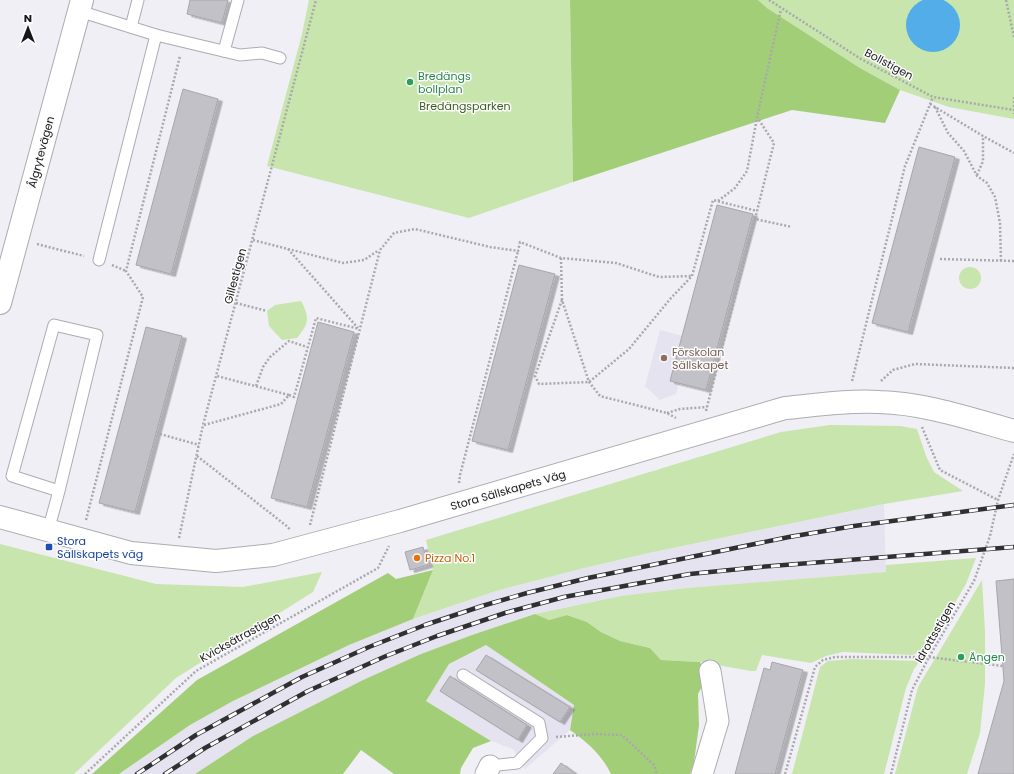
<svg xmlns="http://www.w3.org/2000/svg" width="1014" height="774" font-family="Poppins,sans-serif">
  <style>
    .built { fill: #e5e3ef }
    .green { fill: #c7e5ac }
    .forest { fill: #a3ce78 }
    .water { fill: #52ade8 }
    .building { fill: #c2c1c7; stroke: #a7a6ab; filter: url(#shadow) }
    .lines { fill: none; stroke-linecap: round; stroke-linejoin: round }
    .lane-casing { stroke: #adacb1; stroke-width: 13 }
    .street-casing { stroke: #adacb1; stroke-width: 23 }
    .secondary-casing { stroke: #adacb1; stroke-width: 24 }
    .path { stroke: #a9a8ad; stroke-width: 2.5; stroke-dasharray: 2 2; stroke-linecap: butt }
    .lane { stroke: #fff; stroke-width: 11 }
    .street { stroke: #fff; stroke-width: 21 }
    .secondary { stroke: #fff; stroke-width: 22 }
    .rail-casing { stroke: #303033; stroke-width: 4.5 }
    .rail { stroke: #fdfdfe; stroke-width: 3; stroke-dasharray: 9; stroke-linecap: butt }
    .leisure-dot { fill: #2e9e5b; stroke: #fdfdfe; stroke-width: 1.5 }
    .education-dot { fill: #8d6e63; stroke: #fdfdfe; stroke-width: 1.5 }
    .transit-dot { fill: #1a4fb4; stroke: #fdfdfe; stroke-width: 1.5 }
    .food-dot { fill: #e8710a; stroke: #fdfdfe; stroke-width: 1.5 }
    .labels { text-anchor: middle; stroke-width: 3; stroke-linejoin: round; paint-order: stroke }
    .street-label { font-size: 11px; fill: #171719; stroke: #fdfdfe }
    .leisure-label { font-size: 11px; fill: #27864d; stroke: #fdfdfe; text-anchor: start }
    .park-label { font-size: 11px; fill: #3f5a1f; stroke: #fdfdfe }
    .education-label { font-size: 11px; fill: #785e54; stroke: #fdfdfe; text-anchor: start }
    .transit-label { font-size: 11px; fill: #164399; stroke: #fdfdfe; text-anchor: start }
    .food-label { font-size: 11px; fill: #c56008; stroke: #fdfdfe; text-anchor: start }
  </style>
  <defs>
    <filter id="shadow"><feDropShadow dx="4.5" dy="2.5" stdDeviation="0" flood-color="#0004"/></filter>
  </defs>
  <rect width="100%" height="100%" fill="#f0eff5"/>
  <!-- built -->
  <g class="built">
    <path d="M660,330l23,6 -4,47 -3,11 -16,6 -15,-14z"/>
    <path d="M884,504l2,68 -199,16 -66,8 -86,18 -63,21 -51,19 -58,26 -110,56 -58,38h-76l71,-49 43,-24 116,-56 64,-26 83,-28 84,-22 64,-15z"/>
    <path d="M486,645l88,60 -4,25 -45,39 -12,-20 -22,-8 -65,-40 23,-37z"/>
  </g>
  <!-- green -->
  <g class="green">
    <path d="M309,0h261l3,182 -104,36 -202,-52 35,-132z"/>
    <path d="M758,0h256v119l-65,-12 -49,-17 -40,-22 -93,-60z"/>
    <circle cx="970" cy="278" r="11"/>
    <path d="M301,301c9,17 8,22 -4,37l-15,2 -13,-14 -2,-15 8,-6z"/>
    <path d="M830,425l70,1 17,3 9,27 8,16 29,19 -79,13 -240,50 -64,15 -84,22 -83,28 20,-49 -7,-30 355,-108z"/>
    <path d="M0,544l156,40 87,3 79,-15 -9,20 -137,86 -102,96h-74z"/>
    <path d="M976,558l-10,26 -33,56 -8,10 -13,5 -69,-3 -17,4 -15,7 -49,-8 -6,16h-5l-51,-9 -39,-2 -11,-12 -30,-7 -19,-9 -14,-10 -20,-7 -18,5 -14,-6 86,-18 66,-8 199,-16v-7z"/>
    <path d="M982,580l3,51v53l-5,49 -13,41h-72l23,-87z"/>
    <path d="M852,659l68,2 -6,8 -8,19 -22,86h-92l28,-107 8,-6z"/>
  </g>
  <!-- forest -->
  <g class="forest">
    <path d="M570,0h188l9,8 93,60 40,22 -15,33 -93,-13 -219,72z"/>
    <path d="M433,570l-20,49 -64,26 -116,56 -43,24 -71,49h-27l105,-94 191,-107 8,6z"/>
    <path d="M535,614l14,6 18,-5 20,7 14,10 19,9 30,7 11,12 39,2 7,15 -9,17 1,31 -5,37 -4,12h-79c-9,-19 -24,-32 -41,-44l4,-25 -88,-60 -37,19 -23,37 65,40 -18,7 -12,20 -1,6h-66l-33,-24 -18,24h-148l58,-38 110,-56 58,-26 51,-19z"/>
  </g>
  <!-- water -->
  <circle class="water" cx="933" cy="25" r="27"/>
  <!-- building -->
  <g class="building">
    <path d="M190,0h38l-6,23 -35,-9z"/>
    <path d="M183,89l35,10 -47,175 -35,-9z"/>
    <path d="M919,147l36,10 -47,175 -36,-9z"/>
    <path d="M717,205l36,9 -47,176 -36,-9z"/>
    <path d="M519,265l36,9 -47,176 -36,-9z"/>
    <path d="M318,322l36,10 -47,175 -36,-9z"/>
    <path d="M146,327l36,9 -47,176 -36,-9z"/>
    <path d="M423,547l5,18 -18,5 -5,-18z"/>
    <path d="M1014,579v195h-36l26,-93 -8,-100z"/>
    <path d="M486,655l84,52 -10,15 -84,-52z"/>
    <path d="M772,662l31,8 -28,104h-40l29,-106 6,2z"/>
    <path d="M450,676l77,49 -9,15 -78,-49z"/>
    <path d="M561,763l15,11h-23z"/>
  </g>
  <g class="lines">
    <defs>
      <g id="lane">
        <path d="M79,11l77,24 84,20 22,-2 18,5"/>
        <path d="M131,27l7,-27"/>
        <path d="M224,51l14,-51"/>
        <path d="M99,260l57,-225"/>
        <path d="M48,531l11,-40 38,-156 -43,-10 -42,151 47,15"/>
        <path d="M463,675l76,48 3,15 -25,25 -27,3"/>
      </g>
      <g id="street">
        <path d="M486,774l4,-8"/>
        <path d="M702,774l16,-53 -8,-50"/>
      </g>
      <g id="secondary">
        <path d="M0,303l82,-303"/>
        <path d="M0,517l131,36 85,8 57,-6 127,-34 385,-113c32,-3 63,-8 94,-6 45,1 92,17 135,29"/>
      </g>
    </defs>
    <!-- lane casing -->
    <use href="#lane" class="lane-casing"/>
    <!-- street casing -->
    <use href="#street" class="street-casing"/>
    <!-- secondary casing -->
    <use href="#secondary" class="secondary-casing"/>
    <!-- path -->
    <g class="path">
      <path d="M769,0l92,59 72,38 81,13"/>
      <path d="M1006,0l8,37"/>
      <path d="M1014,97v17"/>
      <path d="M930,104l53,32 31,17"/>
      <path d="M935,107l13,26 16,18 13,25 10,7 8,14 5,26 1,38"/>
      <path d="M977,175l6,-14v-25"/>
      <path d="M718,201l17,-13 12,-17 10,-53"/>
      <path d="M755,219l19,-76 -17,-26 24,-108"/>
      <path d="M253,240l90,23 21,-3 15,-10"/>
      <path d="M37,244l47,12"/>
      <path d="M288,249l70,79"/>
      <path d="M561,258l1,42 27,82 11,14 67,17 9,5"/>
      <path d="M940,259l74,2"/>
      <path d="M112,265l14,6"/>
      <path d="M562,300l-27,76 4,8 50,-2 40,-33 42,-51 21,-22 21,-76 44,11"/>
      <path d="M236,303l31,8"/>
      <path d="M852,381l53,-215 28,-69"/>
      <path d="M881,381l12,-11 22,-6 99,4"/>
      <path d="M256,386l7,-19 7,-10 19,-16 18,6"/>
      <path d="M289,395l5,2 22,-79 43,11"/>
      <path d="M706,411l49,-192 37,8"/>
      <path d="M667,413l13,-4 27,-2"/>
      <path d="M204,425l77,-21 8,-9 -72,-19"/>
      <path d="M922,427l18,43 58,30"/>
      <path d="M160,434l39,11"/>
      <path d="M197,456l91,71 2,3"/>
      <path d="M459,483l1,-8 58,-224"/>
      <path d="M86,520l57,-223 -17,-26 54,-215"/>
      <path d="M310,525l70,-275 14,-17 21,-4 75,18 28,4 2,-9 41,16 55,5 43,14 33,-1"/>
      <path d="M179,538l24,-113 113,-425"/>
      <path d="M556,737l39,-3 27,1 32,30 3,9"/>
      <path d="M85,774l111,-103 182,-103 11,-22"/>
      <path d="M785,774l30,-107 8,-7 12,-3h94l73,9"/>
      <path d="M891,774l21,-84 17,-33 45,-76 16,-45 8,-36 16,-46"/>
    </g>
    <!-- lane -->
    <use href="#lane" class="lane"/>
    <!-- street -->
    <use href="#street" class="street"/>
    <!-- secondary -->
    <use href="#secondary" class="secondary"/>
    <defs>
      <g id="rail">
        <path d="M137,774l59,-39 106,-58 67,-30 56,-22 57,-19 45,-13 61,-15 201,-41 65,-11 160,-21"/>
        <path d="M165,774l40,-26 103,-57 78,-35 51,-20 68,-23 59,-16 126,-23 70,-7 254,-20"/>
      </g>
    </defs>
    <!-- rail casing -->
    <use href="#rail" class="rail-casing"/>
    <!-- rail -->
    <use href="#rail" class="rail"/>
  </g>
  <!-- markers -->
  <g class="leisure-dot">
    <circle cx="410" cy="82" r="4"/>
    <circle cx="961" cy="657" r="4"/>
  </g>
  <circle class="education-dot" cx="664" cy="358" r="4"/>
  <rect class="transit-dot" x="45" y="543" width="8" height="8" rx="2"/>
  <circle class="food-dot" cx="417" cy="558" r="4"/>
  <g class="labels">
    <!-- street labels -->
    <g class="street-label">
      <text transform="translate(889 64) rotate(28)" y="4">Bollstigen</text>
      <text transform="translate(41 152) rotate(-75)" y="4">Ålgrytevägen</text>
      <text transform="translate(235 276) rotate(-75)" y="4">Gillestigen</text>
      <text transform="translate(508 490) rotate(-16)" y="4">Stora Sällskapets Väg</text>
      <text transform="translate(935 632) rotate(-60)" y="4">Idrottsstigen</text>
      <text transform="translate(240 637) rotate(-29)" y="4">Kvicksätrastigen</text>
    </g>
    <!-- leisure labels -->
    <g class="leisure-label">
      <text x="418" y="80">Bredängs<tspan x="418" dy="13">bollplan</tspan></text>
      <text x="969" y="661">Ängen</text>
    </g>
    <!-- park labels -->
    <g class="park-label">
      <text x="465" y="110">Bredängsparken</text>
    </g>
    <!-- education labels -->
    <g class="education-label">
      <text x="672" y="356">Förskolan<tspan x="672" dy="13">Sällskapet</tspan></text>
    </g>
    <!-- transit labels -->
    <g class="transit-label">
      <text x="57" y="545">Stora<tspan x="57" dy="13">Sällskapets väg</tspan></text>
    </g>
    <!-- food labels -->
    <g class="food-label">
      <text x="425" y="562">Pizza No.1</text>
    </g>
  </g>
  <!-- north arrow -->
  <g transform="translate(28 28)" stroke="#fdfdfe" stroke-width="3" paint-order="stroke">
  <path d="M0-3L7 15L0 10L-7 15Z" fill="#171719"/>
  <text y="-6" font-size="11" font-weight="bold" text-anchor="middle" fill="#171719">N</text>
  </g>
</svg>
